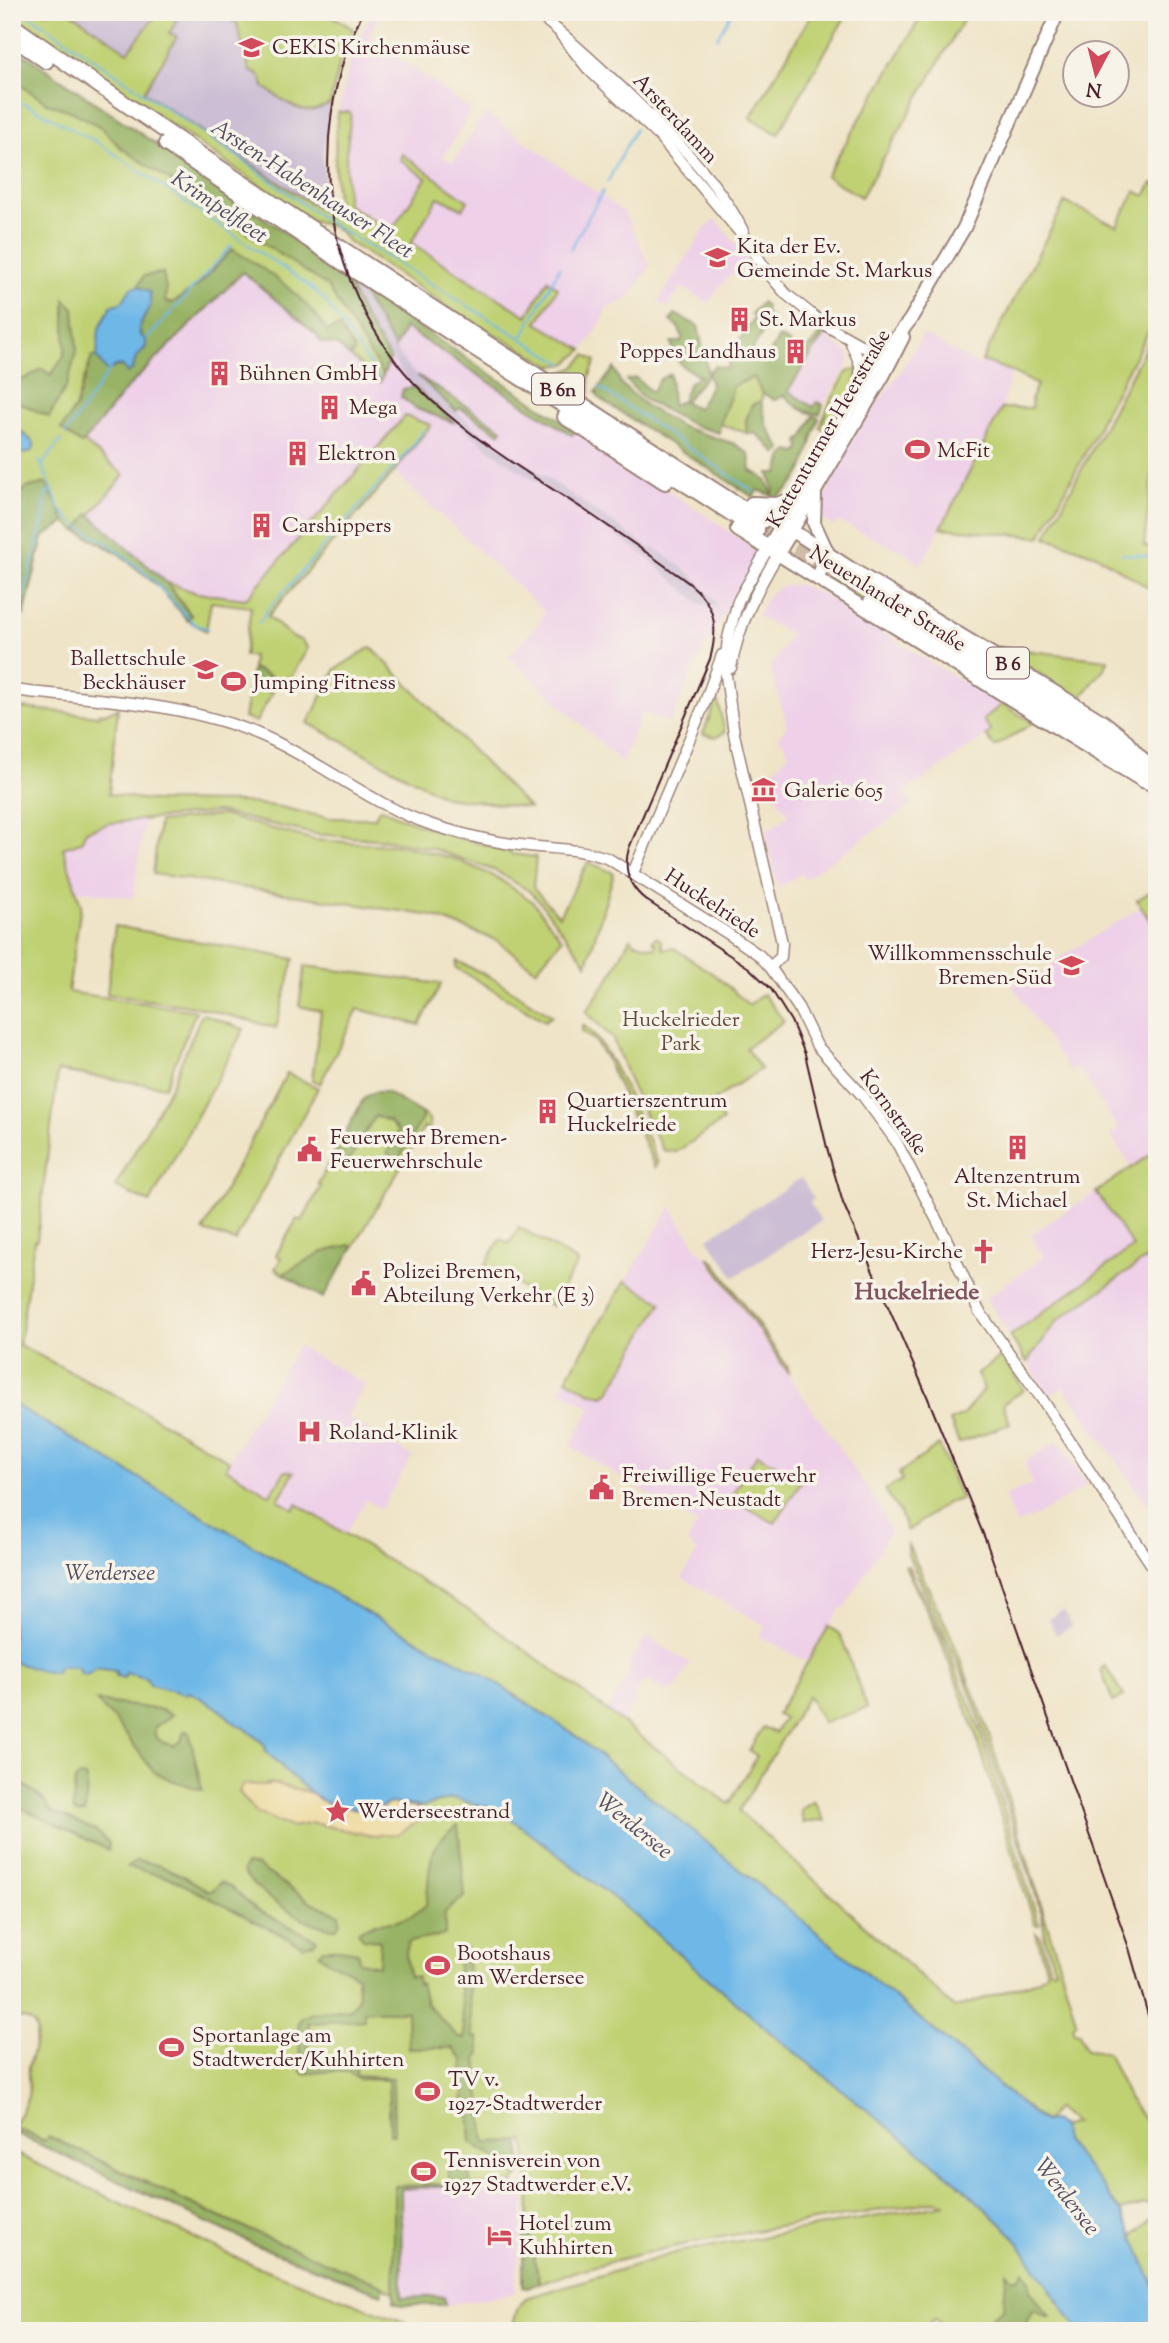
<svg xmlns="http://www.w3.org/2000/svg" width="1169" height="2343" font-family="'Sorts Mill Goudy',serif">
  <style>
    .built { fill: #eed0e8 }
    .industrial { fill: #ccbed4 }
    .green { fill: #c0d173; stroke: #85784f; stroke-width: 2 }
    .forest { fill: #98b365; stroke: #716948; stroke-width: 2; fill-rule: evenodd }
    .sand { fill: #eeda9e; stroke: #9c7c64; stroke-width: 2 }
    .water { fill: #6eb8e7; stroke: #5c6c89; stroke-width: 2 }
    .lines { fill: none; stroke-linecap: round; stroke-linejoin: round }
    .stream { stroke: #6eb8e7; stroke-width: 2 }
    .trunk-tunnel { stroke: #cebda8; stroke-width: 14; stroke-dasharray: 14 7; stroke-linecap: butt }
    .tertiary-casing { stroke: #9c8279; stroke-width: 13 }
    .primary-casing { stroke: #9c8279; stroke-width: 16 }
    .trunk-casing { stroke: #9c8279; stroke-width: 18 }
    .tertiary { stroke: #fff; stroke-width: 10 }
    .primary { stroke: #fff; stroke-width: 12 }
    .trunk { stroke: #fff; stroke-width: 14 }
    .tram { stroke: #4a1f2b; stroke-width: 2 }
    .labels { text-anchor: middle; stroke-width: 7; stroke-linejoin: round; paint-order: stroke }
    .shield { fill: #f7f3e8; stroke: #7e5f64; stroke-width: 2 }
    .shield-label { font-size: 19px; font-weight: bold; fill: #4a1f2b }
    .poi-label { font-size: 21px; fill: #4a1f2b; stroke: #f7f3e8; text-anchor: start }
    .street-label { font-size: 21px; fill: #4a1f2b; stroke: #f7f3e8 }
    .park-label { font-size: 21px; fill: #684c3d; stroke: #f7f3e8 }
    .water-label { font-size: 23px; font-style: italic; fill: #554d63; stroke: #f7f3e8 }
    .quarter-label { font-size: 24px; font-weight: bold; fill: #835260; stroke: #f7f3e8 }
  </style>
  <rect width="100%" height="100%" fill="#f7f3e8"/>
  <filter id="ink" filterUnits="userSpaceOnUse"><feTurbulence type="fractalNoise" baseFrequency=".0143" numOctaves="2"/><feDisplacementMap in="SourceGraphic" scale="14" xChannelSelector="R" yChannelSelector="G"/><feConvolveMatrix kernelMatrix="1 2 1 2 8 2 1 2 1" color-interpolation-filters="sRGB"/></filter>
  <filter id="wash" filterUnits="userSpaceOnUse"><feTurbulence type="fractalNoise" baseFrequency=".00686" numOctaves="4" result="noise"/><feDisplacementMap in="SourceGraphic" scale="28" xChannelSelector="R" yChannelSelector="G"/><feGaussianBlur stdDeviation="1.57" result="paint"/><feColorMatrix in="noise" values="0 0 0 0 0 0 0 0 0 0 0 0 0 0 0 0 0 1.4 0 .05"/><feComposite in="paint" operator="in"/></filter>
  <g filter="url(#wash)">
    <rect width="100%" height="100%" fill="#efe4c7"/>
    <!-- built -->
    <g class="built">
      <path d="M371,12h10l-13,24 103,74 -28,47 10,5 32,-49 139,99 26,54 -21,32 -23,11 -3,11 -20,30 -46,-28 10,-42 -20,37 -116,-74 28,-47 12,8 17,-3 -68,-41 26,18 -35,54 -44,-28 -1,-49 5,-40 -13,-3 12,-50z"/>
      <path d="M716,219l34,44 -24,16v2l-6,5 -11,17 -28,-16 -13,21 -10,-6 47,-74z"/>
      <path d="M242,268l75,67 4,7 16,3 42,37 26,-55 167,108 4,-5 175,116 4,7 -1,9 -56,97 -28,64 -28,-11 -20,51 -114,-107 33,-35 -1,-2 5,-7 -151,-140 37,-47 -26,-9 -159,183 -49,-6 -31,-11 -77,-68 34,-39 -39,-33 43,-54z"/>
      <path d="M923,334l56,32 3,-5 30,10 -10,37 -11,24 -70,133 -8,-5 -4,-5 -71,-34 -3,5 -12,-6 -1,-17 19,-41 24,-43 36,-48z"/>
      <path d="M824,335l24,18 1,10 -26,42 -6,-3 -3,5 -26,-16z"/>
      <path d="M797,584l26,10 98,63 81,47 -18,16 7,11 -5,5 -81,56 7,13 -108,74 -3,-5 -23,14 -13,-55 24,-19 -19,-25 8,-8 -7,-7 17,-19 -3,-12 -7,-5 8,-10 -1,-11 -15,-48 21,-35 -34,-18 13,-23 12,-7z"/>
      <path d="M145,819l-12,79 -57,-8 -14,-42 19,-6 5,-11 24,-8z"/>
      <path d="M1141,907l16,25v234l-7,-10 -18,11 -22,-32 8,-6 -40,-62 -9,3 -57,-85 12,-7 3,5 25,-15 -2,-4z"/>
      <path d="M1096,1192l37,55 -123,89 -24,-38 58,-41 -14,-22z"/>
      <path d="M671,1206l25,41 11,11 172,247 11,27 -45,75 -6,3 -31,53 -48,-27 6,-10 -84,-48 16,-27 -11,-8 10,-19 -127,-78 21,-38 -31,-18z"/>
      <path d="M1150,1257l7,10v251l-93,-131 -15,9 -22,-34 31,-42z"/>
      <path d="M298,1346l67,38 -18,33 65,39 -31,53 -15,-9 -20,33 -48,-29 -4,5 -69,-41z"/>
      <path d="M1057,1441l30,44 -49,30 -22,10 -12,-29 28,-12 -7,-22z"/>
      <path d="M646,1636l44,27 -15,27 -9,1 -18,-10 -7,3 -7,11 3,3 -15,24 -15,-10 25,-45 -3,-2z"/>
      <path d="M514,2183l6,3 4,15 -9,92 -69,12 -2,-9 -42,2 -1,-110z"/>
    </g>
    <!-- industrial -->
    <g class="industrial">
      <path d="M70,12h88l-30,41z"/>
      <path d="M165,12h68l-1,9h4l13,50 9,3 5,4 1,9 49,24 17,-7 -7,51 4,57h-4l-179,-121 32,-54 -7,-4 8,-12z"/>
      <path d="M343,272l15,10 8,18 29,48 13,19 22,22 56,47 165,113 2,-2 30,21 12,10 19,22 3,6h-15l-56,-50 -147,-100 -69,-54 -22,-21 -31,-41 -20,-36z"/>
      <path d="M801,1178l13,21 -5,3 12,19 -87,56 -26,-39z"/>
      <path d="M1063,1610l9,16 -16,9 -8,-16z"/>
    </g>
    <!-- green -->
    <g class="green">
      <path d="M12,12h58l58,40 30,-40h7l12,9 -8,12 8,4 -33,55 179,120 15,-2c-4,-33 -4,-65 0,-98h11l2,2 -5,41 1,49 44,27 35,-53 -26,-18 2,-6 66,47 -5,8 -25,-12 -27,46 116,73 21,-36 10,8 -21,35 46,27 -17,14 -14,2 -95,-53 -111,-73c-6,-13 -21,-16 -34,-19l-300,-205z"/>
      <path d="M233,12h93l27,17 -12,29 -11,46c-5,2 -11,5 -16,6 -17,4 -36,-14 -50,-23 -2,-10 -5,-13 -14,-16l-14,-50h-4z"/>
      <path d="M813,12h35l-70,122 -28,-16z"/>
      <path d="M924,12h44l-107,185 -35,-21z"/>
      <path d="M12,46l331,226 20,44 27,43 -10,23 -43,-37 -16,-3 -4,-7 -74,-63 -116,116 -43,54 40,33 -47,56 -11,-9 -23,15 -19,78 -12,-2z"/>
      <path d="M1152,183l5,2v131l-57,105 -2,8 -57,107 -2,1 -98,-9 61,-120h30l-1,-10 6,-13 -26,-14 -29,-10 83,-159 52,24 18,-35 10,5z"/>
      <path d="M1157,333v100l-13,113 13,4v43l-61,-38 -50,-18 103,-196 3,1z"/>
      <path d="M586,355l10,6 -7,17 1,15 -30,-20 14,-5z"/>
      <path d="M858,368c0,27 -20,40 -33,62l-5,-3 11,-27 16,-28z"/>
      <path d="M754,377l9,17 -2,7 -9,4 -6,15 1,13 -27,-9c0,-14 11,-25 13,-39z"/>
      <path d="M405,416l26,9 -37,47 -126,144 24,21 9,3 7,8 -21,36 -35,-16 1,-12h-9l7,-49 -40,-5 -5,29 -19,-11 4,-5 -25,-33 31,11 49,6z"/>
      <path d="M831,566l46,23 -9,16 -42,-27 -1,-8z"/>
      <path d="M371,647l158,161 -84,-11 -137,-74 28,-54z"/>
      <path d="M997,647l111,13 -2,6 -26,33z"/>
      <path d="M250,683l22,10 -16,29 -12,-4z"/>
      <path d="M718,702l7,30 -9,5 -13,-3 12,-31z"/>
      <path d="M1002,704l31,19 -38,24 -9,-11 5,-5 -8,-11z"/>
      <path d="M12,707l87,9v-3h8l11,-5 -9,86 45,7 89,1 37,5 49,11h45l6,-10c41,19 81,32 125,41l6,5 25,3 -3,31 26,28 29,-54 26,11 -27,91 -48,-63 -10,-10 -33,-20 -62,-22 -47,-9 -73,-6 -96,-22 -108,11 -24,8 -5,11 -18,6 18,57 -13,87 128,19 -31,76 -107,-16 -21,169 -3,1 -15,104 98,51 112,65 -3,7 44,27 15,-24 9,1 -16,28 16,9 3,-5 173,107 90,64 169,129 28,-48 -8,-6 14,-23 12,6 9,-15 -7,-4 52,-88 10,8 3,5 25,69 -44,15 -15,-27 -69,115 216,197 83,-28 9,-8 -11,-39 5,4 9,33 5,-1 -10,-31 -3,-24 -59,-184 -17,-49 -59,-129 1,-7 43,91 36,92 82,268 7,25 -4,6 2,5 5,1 7,17 21,2 21,46 29,38v157l-24,-57 23,-21 -8,-12 -28,8 -19,-27 -37,-44 -3,-13 14,-4 -19,-15 -8,12 -4,2 -237,-198 -235,-191 -88,-58 -112,-59 -360,-213z"/>
      <path d="M221,815l94,25 89,6 51,13 41,18 36,24 30,38 -26,31 -40,-30 -63,-24 -280,-42 6,-52z"/>
      <path d="M1157,888v44l-20,-32z"/>
      <path d="M115,926l179,33 -18,69 -74,-20 -95,-14z"/>
      <path d="M656,937l5,3 2,9 11,-1 42,28 33,29 14,-11 21,27 -38,27 15,21 -50,33 12,19 -47,31 -13,-2 -27,-53 -23,-58 -27,-27 26,-38 18,-36 3,2v2l22,6 1,-4 -4,-3z"/>
      <path d="M457,961l37,18 58,37 -7,5 -90,-54z"/>
      <path d="M305,966l136,18 -21,41 -62,-16 -38,75 -8,-4 9,-69 -22,-5z"/>
      <path d="M202,1014l42,15 -94,174 -35,-16 55,-99z"/>
      <path d="M582,1025c26,13 62,107 76,138l-3,4 -49,-109 -12,-18 -12,-8z"/>
      <path d="M287,1073l31,15 -83,153 -32,-10z"/>
      <path d="M421,1113l8,6 1,12 -6,-4 -71,121 -3,-2 -30,7 -37,21 -8,-5 6,-11 -5,-3 21,-36 5,2 19,-35 -3,-2 14,-26 13,10 30,-53 14,6 9,10 24,-12z"/>
      <path d="M1150,1155l7,11v101l-8,-10 -91,63 -31,42 -17,-26 123,-89 -37,-55z"/>
      <path d="M519,1227l59,35 -26,44 -67,-40 15,-27 10,4z"/>
      <path d="M708,1257l6,4 74,107 1,6z"/>
      <path d="M625,1281l37,21 -53,90 -5,4 -15,-4 -23,-13z"/>
      <path d="M1002,1356l22,34 -21,14 7,20 -51,19 -9,-22 13,-6 21,-26 -7,-15z"/>
      <path d="M939,1445l22,54 -14,4 -40,28 -8,-20 -14,-21 17,-10 -3,-7z"/>
      <path d="M757,1454l45,26 -27,43 -45,-25z"/>
      <path d="M905,1566h3l35,71 37,94 59,194h-4l-60,-193 -36,-96z"/>
      <path d="M12,1662c29,5 56,3 85,6 17,2 33,6 49,10l4,7 35,8 5,-1 28,16 19,17 8,3 20,17 1,7 45,41 -39,-10 -33,9 18,21 34,14 22,-4 27,5 83,-10 -7,-11 37,-9 43,12 21,13 107,83 153,132 180,144 56,53 66,96h-134l-10,-13 -14,13h-413l4,-3 6,-21 8,-9 152,-46 268,-48 -10,-3c-133,23 -269,39 -397,82l-9,-50 -4,1 4,-39 -5,-54 -40,2 -9,-87h3l-14,-18h-6l-6,10 10,12 1,43h5l2,39 34,22 13,13 -4,6 -119,6 -1,103 -166,-71 -180,-85 -3,5 -32,-14c5,-10 12,-20 15,-31 2,-9 -1,-19 0,-28 4,-22 24,-49 -16,-51z"/>
      <path d="M1105,1666l19,30 -11,6 -12,-33z"/>
      <path d="M814,1801l11,20 -7,-1 -15,3 -2,-13z"/>
      <path d="M12,2152l236,111 159,60 1,8h-396z"/>
    </g>
    <!-- forest -->
    <g class="forest">
      <path d="M12,46l331,226 20,44 27,43 -7,16 -56,-89 -207,-139 -19,-20 -28,-15 -26,-9 -35,-24z"/>
      <path d="M232,249c35,21 73,47 95,82l12,-4 16,24 -5,6 -13,-12 -16,-3 -4,-7 -74,-63 -116,116 -43,54 -3,2 -20,-15 14,-21 17,-52 5,1 11,13c9,-5 14,-5 24,0l4,-12 10,-11 -7,-19 11,-22v-13l-12,-7 6,-10 19,-3 3,16 -1,13 7,1 27,-18z"/>
      <path d="M358,282l50,38 168,110 -4,5 -167,-107 -10,20 -29,-48z"/>
      <path d="M65,299l9,9 3,42 -10,35 -18,32 -37,-18v-19l12,-1 18,-10 9,6 12,-17 2,-8z"/>
      <path d="M762,302l4,5 -2,5 7,7 -20,32 16,8 12,-22 11,6 -5,10 14,9 22,-30 3,3 -36,56 25,16 4,-5 6,3 -3,9c-15,0 -26,-8 -35,-19l-11,5 -13,-8 -7,-15 -21,9c-3,18 -13,27 -14,47l-24,-7 -50,-26 -19,-20 10,-2 16,14 8,-13 10,-5 2,31 10,-4 7,-18 11,-7c-19,-9 -24,-13 -29,-34h9l3,-4 -5,-11 -8,-6 5,-7 23,12 10,47 6,-7 13,2 5,-16 23,-35 -4,-3zM708,374l3,12 -13,22 -14,-6z"/>
      <path d="M614,368l7,16 25,22 36,21 53,17 14,10 2,17c12,4 18,11 21,23l2,-3 -5,-18h9l5,-17 6,-5 9,2 3,-5 -2,-6 6,-7 8,-19 6,2c-13,34 -10,62 -46,82l-2,-5 -13,-5 -5,7 -153,-98 -4,-7z"/>
      <path d="M417,375l85,54 -3,4 -39,-25 -4,3z"/>
      <path d="M414,387l41,36 -38,-14 -16,-12 2,-8z"/>
      <path d="M761,401l6,25 15,24 -5,4 -20,-20 -10,-1 -1,-13 6,-15z"/>
      <path d="M46,483l20,39 -23,15 -19,78 -12,-2v-110l14,-15z"/>
      <path d="M89,514l77,68 25,34 -4,4 -27,-32 -42,-35 -41,-22z"/>
      <path d="M252,668l27,12 -7,13 -22,-10z"/>
      <path d="M374,1092h12l35,21 1,6 -24,41 -11,-7 11,-22 -9,-10 -14,-5 -30,52 -13,-10 32,-60z"/>
      <path d="M350,1245l3,3 -30,50 -40,-24 37,-21z"/>
      <path d="M96,1701l66,9 10,5 -17,12v9l7,6 12,4 7,-5 3,-10 5,1 13,58 -31,-10 -17,-8 -42,-55z"/>
      <path d="M81,1776l4,1 2,7 -2,29 -5,1 -6,-2 -1,-5 2,-27z"/>
      <path d="M12,1779c14,7 33,18 39,32l44,19 14,13 -1,7 -86,-42 -10,21z"/>
      <path d="M458,1825l7,71 -20,16v23l-37,7 -2,11 3,24h8l1,7 3,-1 5,20 33,35h6l-9,-88 10,-1 7,88h5l2,19 -3,1 8,85 35,-1 2,30 -4,6 -13,-13 -34,-22 -2,-38 -5,-1 -1,-43 -10,-12h-45l-1,-37h-43v9l-55,3v44l47,-1v10l37,2 1,56h-4l-2,-54 -30,-1 -10,-7 -12,-1 -33,3 -2,-3 -3,-45 3,-8 12,-5 38,-4 7,-12 -1,-21c-11,-9 -31,-12 -38,-23l4,-4h17l18,3 1,10 20,4 1,-25 -17,-2 -5,-8 17,-8 19,-1 18,-6 14,-11c5,-36 -2,-59 32,-80z"/>
      <path d="M136,1861c27,2 48,15 71,29h6l8,-8 9,4 27,24 60,30 -4,4 -10,2 -132,-68 -43,-11z"/>
      <path d="M246,1864l11,2 56,37 26,11 1,8 -4,6c-25,1 -81,-35 -93,-57z"/>
      <path d="M20,2130l24,11 4,-5 180,85 156,65 -3,8 -123,-48 -241,-112z"/>
      <path d="M469,2162l1,23 -69,4 1,109 42,-2 2,9h-44l-8,-3v-116l55,-2v-21z"/>
      <path d="M530,2233l9,50 -11,5 -5,-1v-44l3,-9z"/>
      <path d="M1024,2271l6,10v9l20,27h-4l-10,-7 -5,3 -9,18h-48l29,-22 4,-37 6,7 7,-2z"/>
    </g>
    <!-- sand -->
    <path class="sand" d="M272,1783l39,10 8,7 84,3 13,4 8,11 -26,16 -30,1 -55,-12 -22,4 -34,-14 -18,-21 5,-8 22,1z"/>
    <!-- water -->
    <g class="water">
      <path d="M138,286l12,6v14l-11,21 1,8 6,5v7l-10,11 -4,12 -5,3 -5,-8 -6,1 -8,5 -3,-2 -8,-12 2,-28 12,-23 11,-4 9,-14z"/>
      <path d="M12,423l22,20v5c-6,8 -13,6 -22,3z"/>
      <path d="M12,1403l360,213 112,59 88,58 235,191 236,198 11,-1 7,6 3,13 37,44 19,27 14,26 23,56v38h-78l-66,-96 -56,-53 -180,-144 -153,-132 -107,-83 -21,-13 -43,-12 -32,9 -31,-4 -8,4 -27,2 -23,-4 -13,-6 -29,-24 -24,-24 -1,-6 -20,-17 -8,-3 -19,-17 -28,-16 -5,2 -35,-9 -4,-7 -20,-5 -2,5 -8,-2v-5l-20,-3c-5,5 -8,8 -15,6l-3,-7h-20l-2,6c-17,0 -28,-8 -44,-11z"/>
    </g>
    <g class="lines">
      <!-- stream -->
      <g class="stream">
        <path d="M25,12l212,144 85,62 242,146"/>
        <path d="M717,38l15,-26"/>
        <path d="M22,103c25,9 46,27 72,37l211,143 19,16 55,79"/>
        <path d="M607,183l28,-54"/>
        <path d="M570,250l33,-59"/>
        <path d="M523,336l37,-69"/>
        <path d="M147,339l85,-94"/>
        <path d="M575,371l11,7"/>
        <path d="M599,387l155,105"/>
        <path d="M65,435l45,-66"/>
        <path d="M43,464l18,-24"/>
        <path d="M52,489l7,18 10,12 12,9 28,16 41,33 44,47 13,5"/>
        <path d="M1122,554l35,3"/>
        <path d="M20,609l22,-86 4,-29 6,-5 -10,-24 -3,-4"/>
        <path d="M259,623l7,-11 148,-168 9,-14"/>
      </g>
    </g>
  </g>
  <g filter="url(#ink)">
    <g class="lines">
      <!-- trunk-tunnel -->
      <g class="trunk-tunnel">
        <path d="M762,521l113,72"/>
        <path d="M757,530l114,72"/>
      </g>
      <defs>
        <g id="tertiary">
          <path d="M535,12c32,24 61,52 90,79 41,39 93,88 118,140"/>
          <path d="M561,35l27,34 71,67 88,105 22,33 17,20 39,31 48,27 11,10"/>
          <path d="M851,343l9,21 1,25"/>
          <path d="M768,548l-30,53 -10,37 -3,30 9,66 48,209 -1,14 -11,10"/>
          <path d="M731,668c7,-42 25,-77 47,-114"/>
          <path d="M12,690c84,10 173,12 251,46 58,25 108,69 169,89 29,9 59,17 88,20 31,4 61,3 89,14l118,74 32,22 11,12 28,40 19,39 46,50 33,45 49,95 34,75 65,91 113,171"/>
          <path d="M633,873l72,-171 17,-47"/>
        </g>
        <g id="primary">
          <path d="M815,495l-1,28 13,28"/>
          <path d="M782,524l68,44 254,154 18,14 21,24 14,10"/>
          <path d="M768,548l109,-185 33,-43 54,-92 94,-216"/>
          <path d="M768,548l329,205 46,28 14,5"/>
          <path d="M778,554l105,-178 20,-39"/>
          <path d="M818,579l4,-13 12,-8"/>
        </g>
        <g id="trunk">
          <path d="M12,25c245,173 499,333 750,496"/>
          <path d="M12,37l34,24"/>
          <path d="M166,144l192,129 399,257"/>
          <path d="M565,417l100,65"/>
          <path d="M752,504l25,1 21,-7"/>
          <path d="M757,507l25,17"/>
          <path d="M738,529l30,19"/>
          <path d="M875,593l229,140 39,27"/>
          <path d="M871,602l170,103 116,76"/>
        </g>
      </defs>
      <!-- tertiary casing -->
      <use href="#tertiary" class="tertiary-casing"/>
      <!-- primary casing -->
      <use href="#primary" class="primary-casing"/>
      <!-- trunk casing -->
      <use href="#trunk" class="trunk-casing"/>
      <!-- tertiary -->
      <use href="#tertiary" class="tertiary"/>
      <!-- primary -->
      <use href="#primary" class="primary"/>
      <!-- trunk -->
      <use href="#trunk" class="trunk"/>
      <!-- tram -->
      <path class="tram" d="M363,12c-64,130 -39,288 68,388 47,43 102,76 155,111 29,20 58,39 86,60 13,9 27,18 35,32 11,17 8,38 3,56l-81,189c-6,21 -1,38 17,52l103,68 22,21 20,32 14,33 22,94 16,55 84,193 59,145 143,407 28,99"/>
    </g>
  </g>
  <!-- icons -->
  <defs>
    <symbol id="school-bare" viewBox="-9 -9 18 18"><path d="M0-5L7-2L0 1L-7-2ZM-4 1L0 2.5L4 1V4Q0 6-4 4Z" fill="#d1495b" stroke="#f7f3e8" stroke-width="2.5" paint-order="stroke"/></symbol>
    <symbol id="building-bare" viewBox="-9 -9 18 18"><path d="M-4-6H4V6H1V3H-1V6H-4ZM-2.5-4.3h1.7v1.8h-1.7ZM.8-4.3h1.7v1.8H.8ZM-2.5-1h1.7V.8h-1.7ZM.8-1h1.7V.8H.8Z" fill="#d1495b" stroke="#f7f3e8" stroke-width="2.5" paint-order="stroke"/></symbol>
    <symbol id="stadium-bare" viewBox="-9 -9 18 18"><path d="M0-5a6.5 5 0 1 0 0 10a6.5 5 0 1 0 0-10ZM-3.5-1.8h7v3.6h-7Z" fill="#d1495b" stroke="#f7f3e8" stroke-width="2.5" paint-order="stroke"/></symbol>
    <symbol id="museum-bare" viewBox="-9 -9 18 18"><path d="M0-6L6-3V-2H-6V-3ZM-5-1h2V3h-2ZM-1-1h2V3h-2ZM3-1h2V3H3ZM-6 4H6V6H-6Z" fill="#d1495b" stroke="#f7f3e8" stroke-width="2.5" paint-order="stroke"/></symbol>
    <symbol id="civic-bare" viewBox="-9 -9 18 18"><path d="M-.6-6.5H3V-4.5H.6V-3L4-1V1h2V6H-6V1h2V-1L-.6-3ZM-1.2 2.5V6h2.4V2.5Z" fill="#d1495b" stroke="#f7f3e8" stroke-width="2.5" paint-order="stroke"/></symbol>
    <symbol id="church-bare" viewBox="-9 -9 18 18"><path d="M-1.2-6h2.4v3.5h3.3v2.4h-3.3V6h-2.4V-.1h-3.3v-2.4h3.3Z" fill="#d1495b" stroke="#f7f3e8" stroke-width="2.5" paint-order="stroke"/></symbol>
    <symbol id="hospital-bare" viewBox="-9 -9 18 18"><path d="M-5-5h3v3.5h4V-5h3V5h-3V1.5h-4V5h-3Z" fill="#d1495b" stroke="#f7f3e8" stroke-width="2.5" paint-order="stroke"/></symbol>
    <symbol id="sight-bare" viewBox="-9 -9 18 18"><path d="M0-6L1.8-2.2L6-1.7L2.9 1.2L3.7 5.4L0 3.3L-3.7 5.4L-2.9 1.2L-6-1.7L-1.8-2.2Z" fill="#d1495b" stroke="#f7f3e8" stroke-width="2.5" paint-order="stroke"/></symbol>
    <symbol id="hotel-bare" viewBox="-9 -9 18 18"><path d="M-6-4.5h1.5V1H6V5H4.5V3h-9V5H-6ZM-4 0a1.8 1.8 0 1 1 3.6 0ZM.5 0V-2.5h3Q6-2.5 6 0Z" fill="#d1495b" stroke="#f7f3e8" stroke-width="2.5" paint-order="stroke"/></symbol>
  </defs>
  <g fill-rule="evenodd">
    <use href="#school-bare" x="234" y="30" width="35" height="35"/>
    <use href="#school-bare" x="700" y="240" width="35" height="35"/>
    <use href="#building-bare" x="722" y="302" width="35" height="35"/>
    <use href="#building-bare" x="778" y="334" width="35" height="35"/>
    <use href="#building-bare" x="202" y="356" width="35" height="35"/>
    <use href="#building-bare" x="312" y="390" width="35" height="35"/>
    <use href="#stadium-bare" x="900" y="432" width="35" height="35"/>
    <use href="#building-bare" x="280" y="436" width="35" height="35"/>
    <use href="#building-bare" x="244" y="508" width="35" height="35"/>
    <use href="#school-bare" x="188" y="652" width="35" height="35"/>
    <use href="#stadium-bare" x="216" y="664" width="35" height="35"/>
    <use href="#museum-bare" x="746" y="772" width="35" height="35"/>
    <use href="#school-bare" x="1054" y="948" width="35" height="35"/>
    <use href="#building-bare" x="530" y="1094" width="35" height="35"/>
    <use href="#building-bare" x="1000" y="1130" width="35" height="35"/>
    <use href="#civic-bare" x="292" y="1132" width="35" height="35"/>
    <use href="#church-bare" x="966" y="1234" width="35" height="35"/>
    <use href="#civic-bare" x="346" y="1266" width="35" height="35"/>
    <use href="#hospital-bare" x="292" y="1414" width="35" height="35"/>
    <use href="#civic-bare" x="584" y="1470" width="35" height="35"/>
    <use href="#sight-bare" x="320" y="1794" width="35" height="35"/>
    <use href="#stadium-bare" x="420" y="1948" width="35" height="35"/>
    <use href="#stadium-bare" x="154" y="2030" width="35" height="35"/>
    <use href="#stadium-bare" x="410" y="2074" width="35" height="35"/>
    <use href="#stadium-bare" x="406" y="2154" width="35" height="35"/>
    <use href="#hotel-bare" x="482" y="2218" width="35" height="35"/>
  </g>
  <g class="labels">
    <!-- shield labels -->
    <g class="shield">
      <rect x="532" y="373.5" width="52" height="31" rx="5"/>
      <rect x="987" y="647.5" width="42" height="31" rx="5"/>
    </g>
    <g class="shield-label">
      <text x="558" y="396">B 6n</text>
      <text x="1008" y="670">B 6</text>
    </g>
    <!-- poi labels -->
    <g class="poi-label">
      <text x="272" y="54">CEKIS Kirchenmäuse</text>
      <text x="737" y="253">Kita der Ev.<tspan x="737" dy="24">Gemeinde St. Markus</tspan></text>
      <text x="759" y="326">St. Markus</text>
      <text x="776" y="358" text-anchor="end">Poppes Landhaus</text>
      <text x="239" y="380">Bühnen GmbH</text>
      <text x="349" y="414">Mega</text>
      <text x="937" y="457">McFit</text>
      <text x="318" y="460">Elektron</text>
      <text x="282" y="532">Carshippers</text>
      <text x="186" y="665" text-anchor="end">Ballettschule<tspan x="186" dy="24">Beckhäuser</tspan></text>
      <text x="253" y="689">Jumping Fitness</text>
      <text x="784" y="797">Galerie 605</text>
      <text x="1052" y="960" text-anchor="end">Willkommensschule<tspan x="1052" dy="24">Bremen-Süd</tspan></text>
      <text x="567" y="1107">Quartierszentrum<tspan x="567" dy="24">Huckelriede</tspan></text>
      <text x="330" y="1144">Feuerwehr Bremen-<tspan x="330" dy="24">Feuerwehrschule</tspan></text>
      <text x="1017" y="1183" text-anchor="middle">Altenzentrum<tspan x="1017" dy="24">St. Michael</tspan></text>
      <text x="963" y="1258" text-anchor="end">Herz-Jesu-Kirche</text>
      <text x="383" y="1278">Polizei Bremen,<tspan x="383" dy="24">Abteilung Verkehr (E 3)</tspan></text>
      <text x="329" y="1439">Roland-Klinik</text>
      <text x="622" y="1482">Freiwillige Feuerwehr<tspan x="622" dy="24">Bremen-Neustadt</tspan></text>
      <text x="357" y="1818">Werderseestrand</text>
      <text x="457" y="1960">Bootshaus<tspan x="457" dy="24">am Werdersee</tspan></text>
      <text x="192" y="2042">Sportanlage am<tspan x="192" dy="24">Stadtwerder/Kuhhirten</tspan></text>
      <text x="448" y="2086">TV v.<tspan x="448" dy="24">1927-Stadtwerder</tspan></text>
      <text x="444" y="2167">Tennisverein von<tspan x="444" dy="24">1927 Stadtwerder e.V.</tspan></text>
      <text x="519" y="2230">Hotel zum<tspan x="519" dy="24">Kuhhirten</tspan></text>
    </g>
    <!-- street labels -->
    <g class="street-label">
      <text transform="translate(676 118) rotate(47)" y="7">Arsterdamm</text>
      <text transform="translate(828 428) rotate(-60)" y="7">Kattenturmer Heerstraße</text>
      <text transform="translate(888 598) rotate(32)" y="7">Neuenlander Straße</text>
      <text transform="translate(713 903) rotate(33)" y="7">Huckelriede</text>
      <text transform="translate(894 1112) rotate(54)" y="7">Kornstraße</text>
    </g>
    <!-- park labels -->
    <g class="park-label">
      <text x="681" y="1026">Huckelrieder<tspan x="681" dy="24">Park</tspan></text>
    </g>
    <!-- water labels -->
    <g class="water-label">
      <text transform="translate(313 188) rotate(33)" y="8">Arsten-Habenhauser Fleet</text>
      <text transform="translate(220 206) rotate(34)" y="8">Krimpelfleet</text>
      <text x="110" y="1580">Werdersee</text>
      <text transform="translate(635 1825) rotate(39)" y="8">Werdersee</text>
      <text transform="translate(1068 2196) rotate(52)" y="8">Werdersee</text>
    </g>
    <!-- quarter labels -->
    <g class="quarter-label">
      <text x="917" y="1299">Huckelriede</text>
    </g>
  </g>
  <!-- margin -->
  <rect width="1169" height="2343" fill="none" stroke="#f7f3e8" stroke-width="42"/>
  <!-- north arrow -->
  <g transform="translate(1096 74) rotate(187)"><circle r="33" fill="#f7f3e8" stroke="#b29e9c" stroke-width="2"/>
  <path d="M0-5L12 26L0 18L-12 26Z" fill="#d1495b"/>
  <text y="-10" font-size="19" font-weight="bold" text-anchor="middle" fill="#4a1f2b">N</text>
  </g>
</svg>
